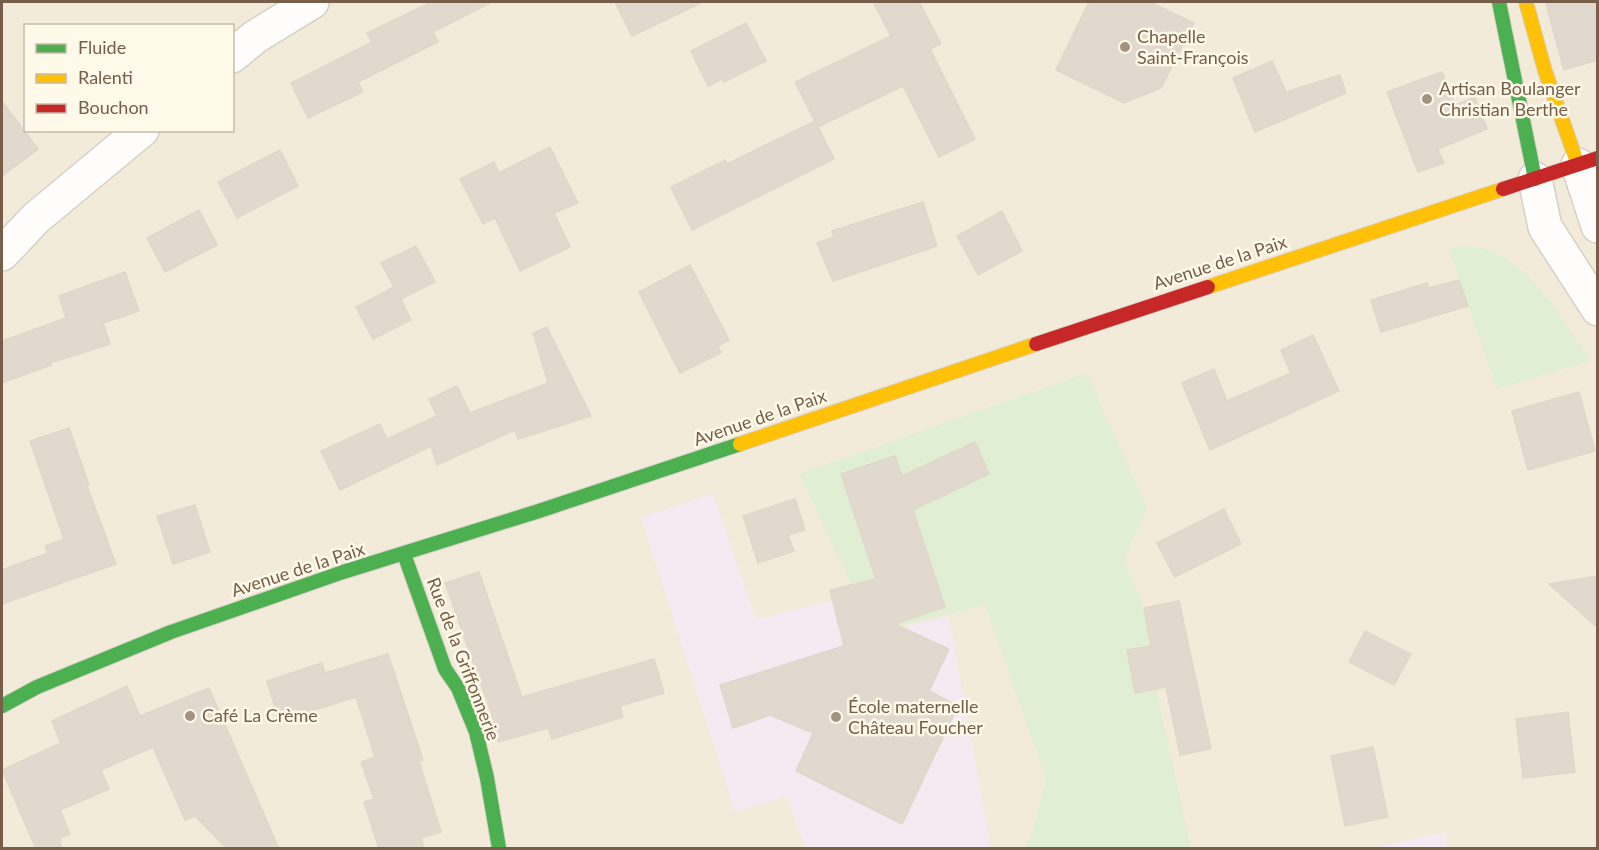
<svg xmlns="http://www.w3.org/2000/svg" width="1599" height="850" font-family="Lato,sans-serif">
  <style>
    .residential { fill: #f3ebd9; fill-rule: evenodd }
    .education { fill: #f5e9f2 }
    .green { fill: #e0efd3 }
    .building { fill: #e1d9ce; stroke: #e0d7cb; stroke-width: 1.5 }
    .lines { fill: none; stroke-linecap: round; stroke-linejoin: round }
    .street-casing { stroke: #d6cfc6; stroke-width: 36 }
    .fast-casing { stroke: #d7d0c7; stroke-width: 16 }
    .slow-casing { stroke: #d7d0c7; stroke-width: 16 }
    .jam-casing { stroke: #d7d0c7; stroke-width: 16 }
    .street { stroke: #fefdfc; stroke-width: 33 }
    .fast { stroke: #4caf50; stroke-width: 14 }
    .slow { stroke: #ffc107; stroke-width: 14 }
    .jam { stroke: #c62828; stroke-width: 14 }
    .poi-dot { fill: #a39280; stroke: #fff9ea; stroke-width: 2 }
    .labels { text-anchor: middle; stroke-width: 5; stroke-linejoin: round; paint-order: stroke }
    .poi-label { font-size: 18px; fill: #765e48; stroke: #fff9ea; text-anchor: start }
    .street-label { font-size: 18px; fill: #765e48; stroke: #fff9ea }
  </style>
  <rect width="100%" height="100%" fill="#f7f3e9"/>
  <!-- residential -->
  <path class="residential" d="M2,2h1595v846h-1595zM26,26h206v104h-206z"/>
  <!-- education -->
  <g class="education">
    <path d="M713,493l43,126 98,-23 9,41 86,-21 42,232h-186l-18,-52 -52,16 -94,-294z"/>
    <path d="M1446,832l1,16h-75z"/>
  </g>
  <!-- green -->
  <g class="green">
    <path d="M1448,247c9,0 19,-1 28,0 51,7 89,75 114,114l-93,28z"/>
    <path d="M1087,373l60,135 -23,52 20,48 12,81 35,159h-166l9,-21 12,-49 -61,-173 -111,27 -75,-158z"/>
  </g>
  <!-- building -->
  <g class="building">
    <path d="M431,2h61l-59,30 5,10 -80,40 5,10 -55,26 -17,-35 81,-41 -5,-9z"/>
    <path d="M615,2h88l-71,34z"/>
    <path d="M873,2h46l22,42 -11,5 45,90 -36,18 -36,-71 -85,41 -23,-45 96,-46z"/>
    <path d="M1089,2h61l44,21 -33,65 -37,15 -68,-33z"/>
    <path d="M1555,2h43v58l-34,10 -18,-66z"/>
    <path d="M746,23l20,38 -42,21 -2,-3 -14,7 -17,-35z"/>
    <path d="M1272,61l14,31 54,-17 6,18 -91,39 -22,-54z"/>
    <path d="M1442,72l13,33 20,-8 12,32 -49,20 6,14 -26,9 -31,-80z"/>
    <path d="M2,101l36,48 -36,27z"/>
    <path d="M815,121l19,38 -142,71 -21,-43 54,-27 2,4z"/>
    <path d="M550,147l28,56 -24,10 16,34 -50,24 -25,-53 -12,6 -23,-45 34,-17 5,11z"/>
    <path d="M280,150l18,36 -61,32 -19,-36z"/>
    <path d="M923,202l14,44 -104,35 -16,-38 17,-6 -2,-6z"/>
    <path d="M199,210l18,35 -52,27 -18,-34z"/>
    <path d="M1002,211l20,40 -44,24 -21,-39z"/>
    <path d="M416,246l19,36 -34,17 10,21 -38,19 -17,-32 38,-20 -13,-24z"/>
    <path d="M690,265l39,75 -11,6 3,7 -41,20 -41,-81z"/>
    <path d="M125,272l14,39 -36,12 7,21 -60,19 1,2 -49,18v-42l64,-23 -7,-22z"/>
    <path d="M1459,280l9,26 -87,26 -10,-32 56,-17 2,5z"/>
    <path d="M547,327l44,89 -73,23 -3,-9 -78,35 -6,-19 -91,44 -19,-39 59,-27 7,15 50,-23 -8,-17 28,-13 13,27 78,-30 -15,-50z"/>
    <path d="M1313,335l26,56 -129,59 -28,-67 32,-14 13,32 64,-28 -10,-23z"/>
    <path d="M1579,392l16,59 -67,19 -16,-59z"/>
    <path d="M69,428l20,57 -2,1 29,78 -114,40v-34l46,-17 -3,-7 19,-7 -34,-98z"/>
    <path d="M975,442l14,32 -76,36 32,97 -50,17 54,25 -20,42 29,15 -56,118 -106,-53 17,-38 -43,-18 -37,13 -13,-43 124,-39 -14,-56 46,-11 -35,-105 54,-18 7,20z"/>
    <path d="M795,499l10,31 -17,5 6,16 -36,12 -15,-47z"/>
    <path d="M195,505l15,47 -37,12 -16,-48z"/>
    <path d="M1224,509l17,35 -66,33 -18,-34z"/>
    <path d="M479,572l43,125 132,-38 10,34 -44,13 3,11 -71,22 -4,-11 -50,14 -7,-30 -46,-129z"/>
    <path d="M1598,576v52l-49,-44z"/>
    <path d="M1179,601l32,148 -31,6 -14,-68 -31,6 -8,-43 24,-4 -7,-38z"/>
    <path d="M1365,631l46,23 -17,31 -45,-23z"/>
    <path d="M388,654l35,106 -4,1 22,71 -20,6 3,11h-45l-15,-47 10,-3 -13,-37 14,-5 -19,-60 -77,24 -12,-40 55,-18 3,10z"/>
    <path d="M127,686l13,30 69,-28 70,161h-52l-32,-33 -10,4 -32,-73 -52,23 8,19 -49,21 10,24 -10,4 1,11h-25l-34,-79 59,-27 -9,-22z"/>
    <path d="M1568,712l7,60 -52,6 -7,-59z"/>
    <path d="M1373,747l15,70 -43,9 -14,-70z"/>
  </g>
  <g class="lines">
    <defs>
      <g id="street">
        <path d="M232,56l23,-19 57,-35"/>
        <path d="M1578,165l20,61"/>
        <path d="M1535,179l10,48 53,82"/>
        <path d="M2,254l34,-36 106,-88"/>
      </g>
      <g id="fast">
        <path d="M1499,2l36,177"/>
        <path d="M404,554l41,115 13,19 18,44 11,46 12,70"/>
        <path d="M2,706l35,-19 134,-55 172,-60 196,-61 201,-67"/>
      </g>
      <g id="slow">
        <path d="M1526,2l19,69 33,94"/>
        <path d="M1208,287l295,-98"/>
        <path d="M740,444l296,-100"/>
      </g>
      <g id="jam">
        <path d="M1503,189l95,-31"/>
        <path d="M1036,344l172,-57"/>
      </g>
    </defs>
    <!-- street casing -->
    <use href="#street" class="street-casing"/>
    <!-- fast casing -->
    <use href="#fast" class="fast-casing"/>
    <!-- slow casing -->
    <use href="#slow" class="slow-casing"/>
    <!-- jam casing -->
    <use href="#jam" class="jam-casing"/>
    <!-- street -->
    <use href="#street" class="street"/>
    <!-- fast -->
    <use href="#fast" class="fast"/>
    <!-- slow -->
    <use href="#slow" class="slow"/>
    <!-- jam -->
    <use href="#jam" class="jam"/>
  </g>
  <!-- markers -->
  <g class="poi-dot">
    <circle cx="1125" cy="47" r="6"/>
    <circle cx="1427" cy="99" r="6"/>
    <circle cx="190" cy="716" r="6"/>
    <circle cx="836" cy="717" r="6"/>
  </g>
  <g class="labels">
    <!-- poi labels -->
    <g class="poi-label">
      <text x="1137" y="43">Chapelle<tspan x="1137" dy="21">Saint-François</tspan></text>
      <text x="1439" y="95">Artisan Boulanger<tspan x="1439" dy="21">Christian Berthe</tspan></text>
      <text x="848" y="713">École maternelle<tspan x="848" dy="21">Château Foucher</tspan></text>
      <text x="202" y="722">Café La Crème</text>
    </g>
    <!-- street labels -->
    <g class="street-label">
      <text transform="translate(1220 263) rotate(-18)" y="6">Avenue de la Paix</text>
      <text transform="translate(760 418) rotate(-19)" y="6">Avenue de la Paix</text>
      <text transform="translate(298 570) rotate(-18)" y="6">Avenue de la Paix</text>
      <text transform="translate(463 659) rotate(69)" y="6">Rue de la Griffonnerie</text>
    </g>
  </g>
  <!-- border -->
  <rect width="1599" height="850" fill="none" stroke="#765e48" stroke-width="6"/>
  <!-- legend -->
  <rect x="24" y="24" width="210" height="108" fill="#fff9ea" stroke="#c8bba9" stroke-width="1.5"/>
  <rect x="36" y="44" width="30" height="9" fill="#4caf50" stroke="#c8bba9" stroke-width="1.5"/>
  <text x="78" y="54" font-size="18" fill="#765e48">Fluide</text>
  <rect x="36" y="74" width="30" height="9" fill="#ffc107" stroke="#c8bba9" stroke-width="1.5"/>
  <text x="78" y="84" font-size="18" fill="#765e48">Ralenti</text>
  <rect x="36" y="104" width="30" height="9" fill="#c62828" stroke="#c8bba9" stroke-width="1.5"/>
  <text x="78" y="114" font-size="18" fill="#765e48">Bouchon</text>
</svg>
